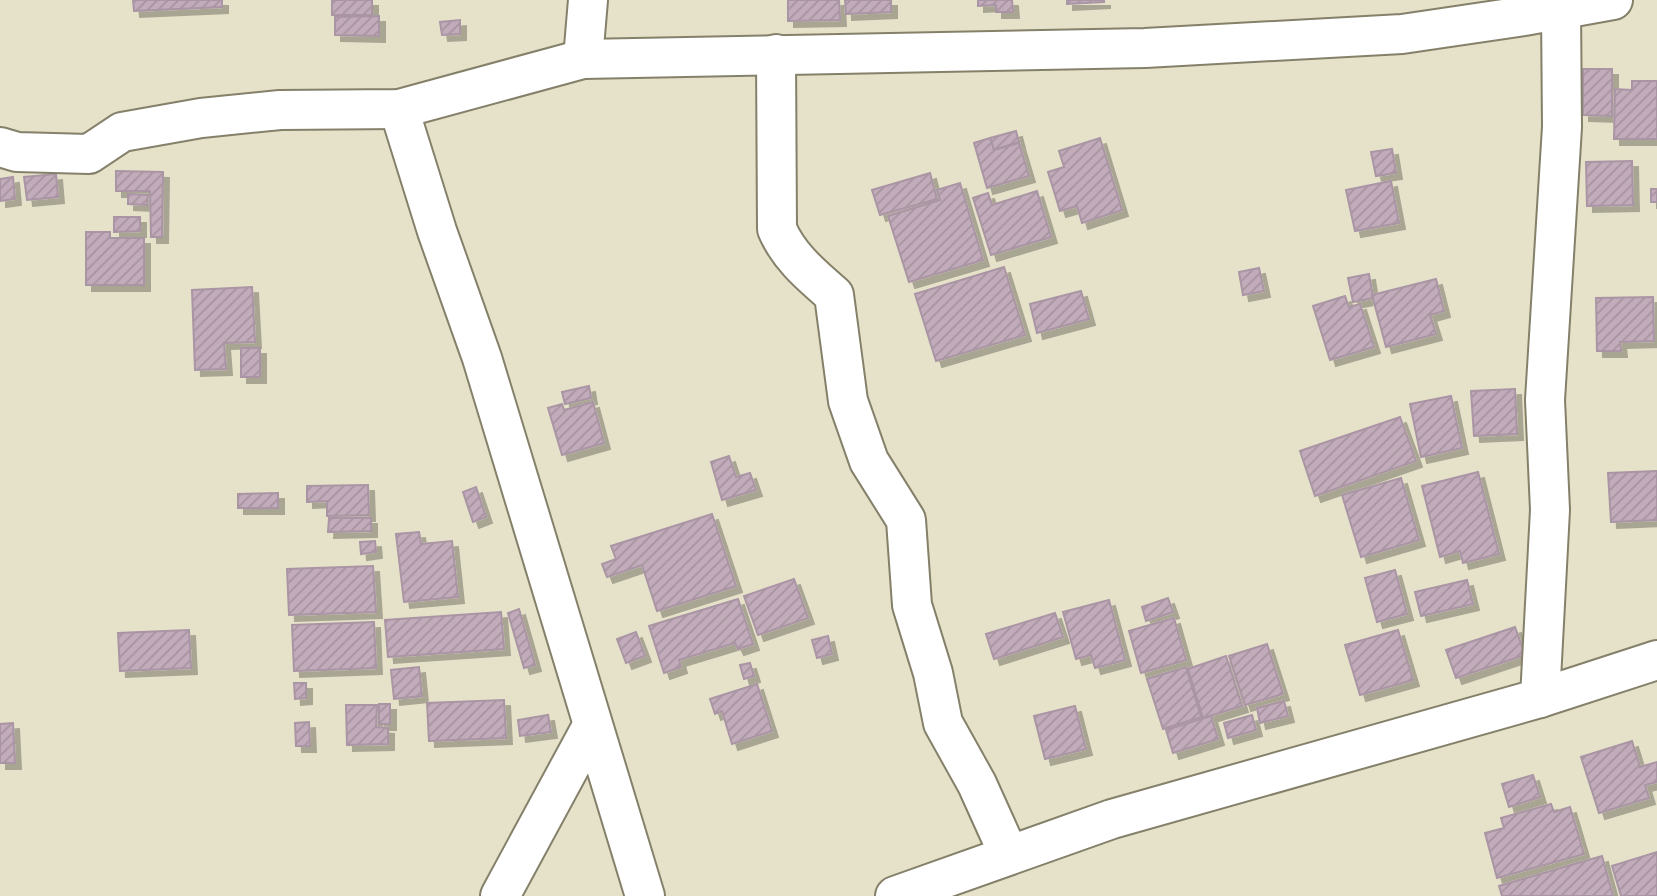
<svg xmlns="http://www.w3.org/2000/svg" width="1657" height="896" font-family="Roboto,sans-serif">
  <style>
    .building { fill: url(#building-hatch); stroke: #aa95a4; stroke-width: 2; filter: url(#shadow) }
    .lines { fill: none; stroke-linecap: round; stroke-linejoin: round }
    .minor-casing { stroke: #84806a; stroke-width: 42 }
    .minor { stroke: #fff; stroke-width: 38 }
  </style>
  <defs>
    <pattern id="building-hatch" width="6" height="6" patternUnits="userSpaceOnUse" patternTransform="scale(1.75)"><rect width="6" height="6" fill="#c2acbb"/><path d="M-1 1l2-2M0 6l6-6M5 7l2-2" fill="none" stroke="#a6939f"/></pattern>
    <filter id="shadow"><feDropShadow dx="6" dy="6" stdDeviation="0" flood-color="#0004"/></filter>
  </defs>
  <rect width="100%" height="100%" fill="#e6e1c9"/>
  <!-- building -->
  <g class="building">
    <path d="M133,0h89v7l-88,4z"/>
    <rect x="332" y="0" width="40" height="15"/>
    <path d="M788,0h51l1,20 -52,1z"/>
    <path d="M845,0h46v12l-45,2z"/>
    <path d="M978,0h34l1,12h-17v-7l-18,1z"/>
    <path d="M1067,0h37v2l-37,2z"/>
    <path d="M379,16v20l-44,-1v-18z"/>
    <path d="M460,20v14l-18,1 -2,-13z"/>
    <path d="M1583,69h29v47l-29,-1z"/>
    <path d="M1632,81h25v58h-43l1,-50 17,1z"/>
    <path d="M1016,131l3,11 -25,8 -4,-12z"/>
    <path d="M990,138l4,12 25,-7 10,33 -42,12 -13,-45z"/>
    <path d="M1100,138l22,72 -40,13 -5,-17 -17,5 -12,-39 16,-5 -5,-16z"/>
    <path d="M1392,149l4,24 -20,3 -5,-24z"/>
    <path d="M1632,161l1,44 -46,1 -1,-44z"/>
    <path d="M116,171l47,1 -1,65h-11l-1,-46h-34z"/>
    <path d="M930,173l7,26 -57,16 -8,-25z"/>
    <path d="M56,174l2,23 -31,3 -3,-23z"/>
    <path d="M13,177l2,22 -15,2v-22z"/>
    <path d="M1391,181l8,42 -44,8 -9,-41z"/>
    <path d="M960,183l23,77 -74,22 -21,-66 52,-16 -3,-10z"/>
    <rect x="1651" y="189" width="6" height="13"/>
    <path d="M1037,191l14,46 -60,18 -18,-57 15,-5 4,12z"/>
    <path d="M128,194l20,1 -1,10 -19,-1z"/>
    <path d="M114,217h26v14l-26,1z"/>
    <path d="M86,232h24v6h34v47h-58z"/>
    <path d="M1004,267l21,68 -89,26 -21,-67z"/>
    <path d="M1259,268l5,23 -21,4 -4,-23z"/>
    <path d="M1369,274l4,24 -20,4 -5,-24z"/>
    <path d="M1436,279l8,32 -14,4 6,19 -50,13 -14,-52z"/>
    <path d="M252,287l3,55 -31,1 2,26 -31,1 -3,-80z"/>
    <path d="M1081,291l8,28 -52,14 -7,-29z"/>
    <path d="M1345,296l4,11 11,-3 14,43 -44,13 -17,-54z"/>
    <path d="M1653,297l1,44 -34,1 1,9h-24l-1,-53z"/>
    <rect x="241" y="348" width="19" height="29"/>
    <path d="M589,386l2,12 -26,6 -3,-12z"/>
    <path d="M1515,389l2,45 -43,2 -3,-45z"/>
    <path d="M1451,396l11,52 -41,9 -11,-53z"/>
    <path d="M593,402l11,41 -42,12 -14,-47 14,-4 2,6z"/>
    <path d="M1400,417l16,44 -101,35 -15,-45z"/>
    <path d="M729,456l7,21 14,-4 6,17 -34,10 -11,-38z"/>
    <path d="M1657,471v49l-46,2 -3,-49z"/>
    <path d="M1478,472l21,82 -36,9 -3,-12 -20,6 -18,-71z"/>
    <path d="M1401,478l18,62 -58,17 -19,-62z"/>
    <path d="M368,485l1,30 -42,1v-15l-20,1v-16z"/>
    <path d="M476,487l10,30 -13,5 -10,-30z"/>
    <path d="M278,493v15h-40v-14z"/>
    <path d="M712,514l24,72 -79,25 -15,-46 -35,12 -5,-13 14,-5 -5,-13z"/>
    <path d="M329,518h42v13l-43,1z"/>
    <path d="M419,532l2,12 31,-3 6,56 -54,5 -8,-68z"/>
    <path d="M375,541l1,11 -15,2 -1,-12z"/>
    <path d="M373,566l3,46 -87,3 -2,-46z"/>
    <path d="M1395,570l12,44 -30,8 -12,-44z"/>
    <path d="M794,579l14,39 -50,17 -14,-39z"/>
    <path d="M1467,580l6,24 -52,12 -6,-24z"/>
    <path d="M1168,598l5,14 -27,9 -4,-14z"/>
    <path d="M738,599l15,45 -15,5 -3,-6 -56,17 2,7 -17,6 -15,-47z"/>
    <path d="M1109,600l16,60 -30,8 -4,-13 -15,4 -13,-47z"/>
    <path d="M519,609l16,56 -11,3 -16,-55z"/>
    <path d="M501,612l3,37 -116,8 -3,-37z"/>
    <path d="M1055,613l8,24 -69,22 -8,-25z"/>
    <path d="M1174,618l12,42 -45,13 -12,-42z"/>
    <path d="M374,622l2,46 -82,3 -2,-46z"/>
    <path d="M1515,627l10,28 -69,23 -10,-28z"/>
    <path d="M189,630l2,38 -71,3 -2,-38z"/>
    <path d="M1398,630l15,50 -53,15 -15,-50z"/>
    <path d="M636,632l9,24 -19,7 -9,-24z"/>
    <path d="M828,636l4,18 -15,4 -5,-18z"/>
    <path d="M1267,644l16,50 -38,11 -16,-49z"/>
    <path d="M1226,656l16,50 -39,12 -15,-49z"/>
    <path d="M750,663l4,13 -10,3 -4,-14z"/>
    <path d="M419,667l3,29 -28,3 -3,-29z"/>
    <path d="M1186,667l15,50 -38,12 -16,-50z"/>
    <path d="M294,683h12v15l-11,1z"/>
    <path d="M757,684l15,47 -40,13 -10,-33 -7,3 -5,-15z"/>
    <path d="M504,700l2,38 -77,3 -2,-38z"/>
    <path d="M1284,701l4,15 -28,7 -3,-15z"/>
    <rect x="379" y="704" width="11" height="20"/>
    <path d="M346,705h31l-1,22 12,1v16l-41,1z"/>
    <path d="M1075,706l11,43 -41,10 -11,-43z"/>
    <path d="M548,715l3,17 -31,4 -2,-16z"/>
    <path d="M1252,715l4,15 -28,8 -4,-15z"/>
    <path d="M1211,716l7,23 -45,14 -7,-23z"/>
    <path d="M309,722l1,24h-14l-1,-23z"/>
    <path d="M13,723l2,40h-15v-39z"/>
    <path d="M1632,741l8,26 17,-5v20l-12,3 4,13 -50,15 -18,-56z"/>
    <path d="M1533,775l7,22 -31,10 -7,-23z"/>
    <path d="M1551,804l3,8 16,-5 14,47 -87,24 -12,-45 19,-5 -3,-10z"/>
    <path d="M1657,852v44h-36l-9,-30z"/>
    <path d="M1602,856l11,40h-111l-3,-10z"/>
  </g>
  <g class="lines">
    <defs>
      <g id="minor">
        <path d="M776,54l1,175c12,28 34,46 57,66l14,106 21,60 37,59 6,85 21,68 10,50 34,61 32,71"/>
        <path d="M583,59l5,-59"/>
        <path d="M399,109l38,122 45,127 163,538"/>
        <path d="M0,147l17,5 72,2 33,-22 79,-14 79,-8 119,-1 184,-50 562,-11 257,-14 122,-18 89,-16"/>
        <path d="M1540,698l10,-188 -5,-110 17,-273 -1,-118"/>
        <path d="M500,896l92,-170"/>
        <path d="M895,896l217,-77 428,-121 117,-38"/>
      </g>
    </defs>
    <!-- minor casing -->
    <use href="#minor" class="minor-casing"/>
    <!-- minor -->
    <use href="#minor" class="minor"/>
  </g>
</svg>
